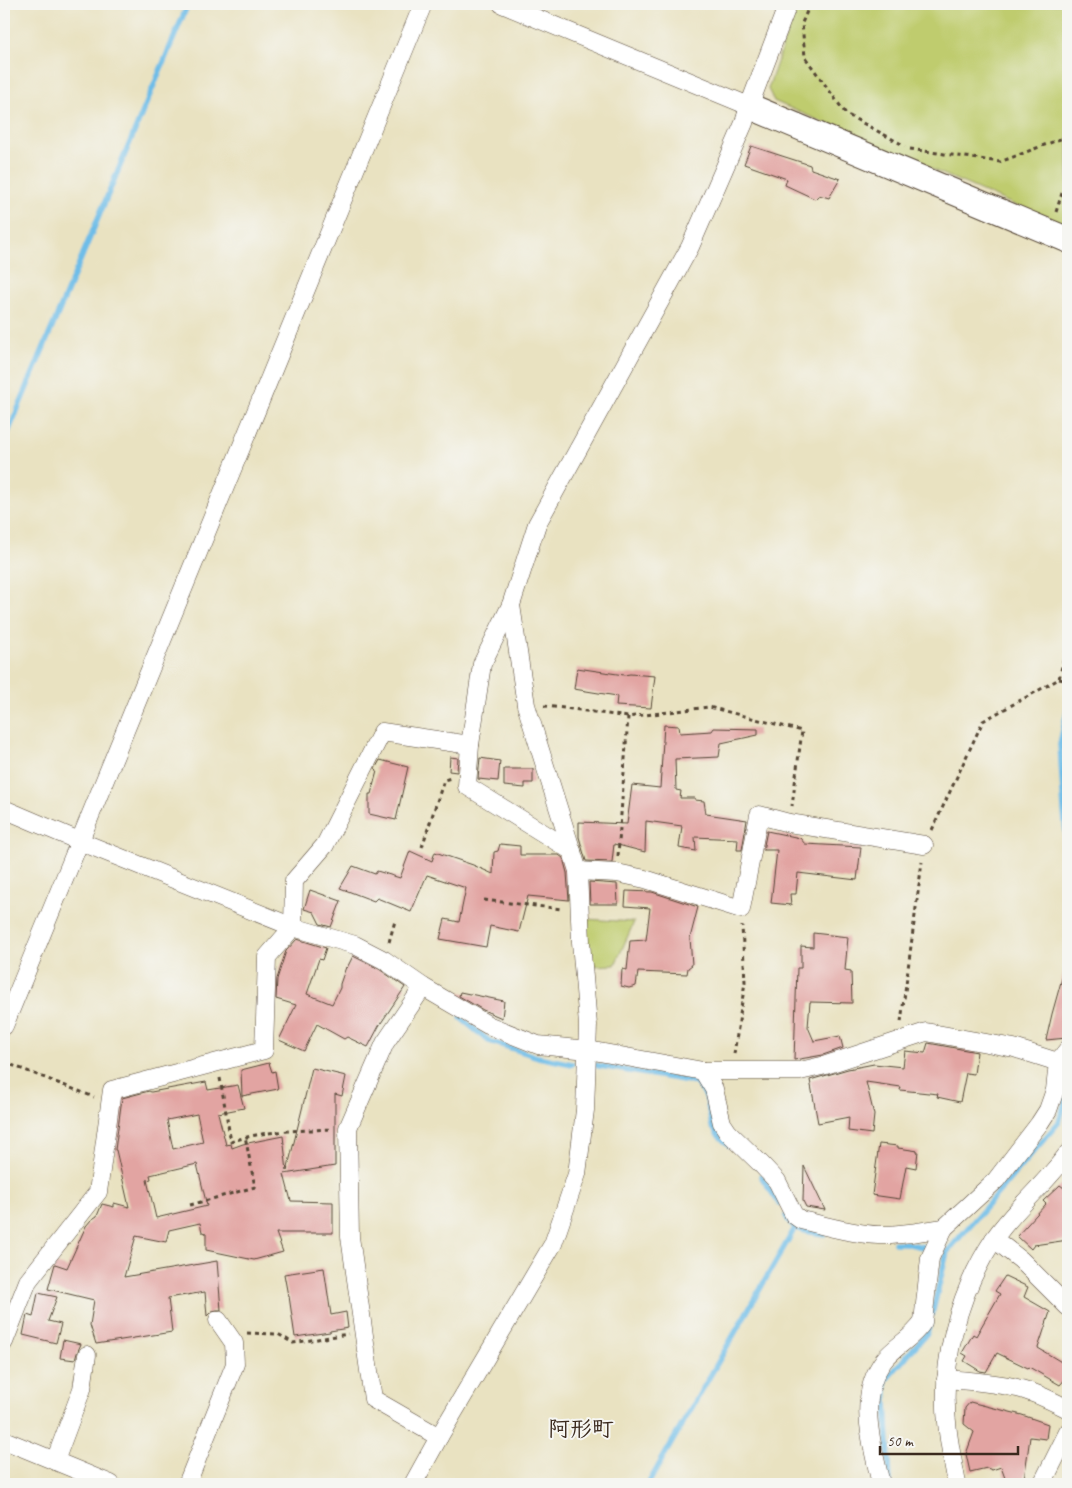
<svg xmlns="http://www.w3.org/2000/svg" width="1072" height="1488" font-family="Caveat,'Klee One',sans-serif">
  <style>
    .green { fill: #bfcc6e; stroke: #7d7b46 }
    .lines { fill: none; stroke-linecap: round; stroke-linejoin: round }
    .stream { stroke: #6ebde8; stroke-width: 5.5 }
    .building { fill: #e2a4a2; fill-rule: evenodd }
    .street-casing { stroke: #554636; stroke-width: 19 }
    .secondary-casing { stroke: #554636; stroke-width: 27 }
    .path { stroke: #554636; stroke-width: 3; stroke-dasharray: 4 4; stroke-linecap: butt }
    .street { stroke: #fff; stroke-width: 18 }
    .secondary { stroke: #fff; stroke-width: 25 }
    .labels { text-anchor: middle; stroke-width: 4; stroke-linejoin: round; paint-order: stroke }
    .quarter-label { font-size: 22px; font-weight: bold; fill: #3b2a1e; stroke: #f6f6f2 }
  </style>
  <rect width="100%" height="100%" fill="#f6f6f2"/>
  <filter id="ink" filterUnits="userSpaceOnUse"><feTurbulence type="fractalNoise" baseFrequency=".02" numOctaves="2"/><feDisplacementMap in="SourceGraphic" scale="10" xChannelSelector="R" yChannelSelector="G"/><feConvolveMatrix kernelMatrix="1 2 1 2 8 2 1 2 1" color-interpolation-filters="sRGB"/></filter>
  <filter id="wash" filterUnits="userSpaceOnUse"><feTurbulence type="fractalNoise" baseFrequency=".0096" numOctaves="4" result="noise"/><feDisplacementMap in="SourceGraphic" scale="20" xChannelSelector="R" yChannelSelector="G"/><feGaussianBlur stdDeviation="1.12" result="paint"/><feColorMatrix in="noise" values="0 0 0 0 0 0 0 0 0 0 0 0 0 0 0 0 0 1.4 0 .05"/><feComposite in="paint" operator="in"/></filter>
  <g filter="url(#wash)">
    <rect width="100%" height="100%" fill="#e9e2c1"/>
    <!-- green -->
    <g class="green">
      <path d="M797,4h271v224l-294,-127 -6,-12z"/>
      <path d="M585,919l49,3 -19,43 -27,1z"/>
    </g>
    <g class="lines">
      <!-- stream -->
      <g class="stream">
        <path d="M4,442l184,-438"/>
        <path d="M1068,706l-8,38 4,67 4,43"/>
        <path d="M461,1018l28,23 49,16 34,7"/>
        <path d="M594,1065l101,17 9,11 3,6 5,27 6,9 11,10"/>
        <path d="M761,1176l18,27"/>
        <path d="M786,1216c8,16 21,15 38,18"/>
        <path d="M895,1243h10l27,6"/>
        <path d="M932,1314l15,-62 112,-130 9,-30"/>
        <path d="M648,1484l147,-256"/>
        <path d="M890,1484l-5,-103 42,-48 3,-10"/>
      </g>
    </g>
    <g id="blocks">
      <!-- building -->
      <g class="building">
        <path d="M751,146l59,19 1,4 29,10 -11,19 -10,-3 -4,4 -30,-14 2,-6 -43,-15z"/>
        <path d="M577,668l47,7 6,-1 25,2 -4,32 -35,-2 1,-10 -43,-7z"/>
        <path d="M664,725l15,1 1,7 32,-2 2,-3 44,1v6l-37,8 -2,14 -44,2 1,31 5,1 -1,7h15v2l9,1 2,13 41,6 -5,30h-5l1,-11 -43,-2 1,14 -17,-3 3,-22 -36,-5 -1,31 -31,-8 -2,18 -26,-1 -7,-24v-15l48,2 5,-39 28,3z"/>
        <path d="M450,757l8,1 -1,14 -8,-1z"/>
        <path d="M480,758l20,3 -2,20 -20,-2z"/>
        <path d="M380,760l28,7 -12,53 -27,-6v-20h2l6,-23 -2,-2z"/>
        <path d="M504,769h29v14h-8v5l-21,-2z"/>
        <path d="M767,831l33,7 5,6 56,3 -4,33 -59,-7 -2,21h-6l1,11 -20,-2 6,-53h-14z"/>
        <path d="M500,844l20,2v9h39l4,3 4,15 2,27 -41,-4 -9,36 -29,-6 -4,21 -46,-8 5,-20 14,3 7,-34 -39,-13 -16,37 -34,-14 -3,3 -34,-13 13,-22 22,8 2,-3 23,7 10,-27 22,10 3,-9 38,13 20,9 1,-22 4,-1z"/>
        <path d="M589,882l28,2 1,20h-28z"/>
        <path d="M310,890l31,11 -10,26 -11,-3 -6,-12 -10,-3z"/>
        <path d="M626,891l26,1 46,15 -8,31 2,27 -4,3 -1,6 -49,-2 -2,14 -7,2 -8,-2 1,-17 5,1 3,-29 16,-1 4,-32 -25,-2z"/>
        <path d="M813,933l35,4 -3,33 6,1 1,32 -42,-1 -2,25 6,14 26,-5 3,12 -20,7 -29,5 3,-92h4v-22l12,1z"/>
        <path d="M297,939l29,9 -4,12 -3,-1 -12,35 25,10 8,-16v-4l6,-17 1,1 6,-12 26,13 26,18 -26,39 -11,21 -21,-10 -3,2 -27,-15 -13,27 -25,-11 17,-35 -20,-6 1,-20 9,-28z"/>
        <path d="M1064,971l4,1v60l-1,6 -21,2 6,-26z"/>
        <path d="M460,992l44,9 -2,17 -19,-8 -24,-14z"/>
        <path d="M928,1043l49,9 -3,22 -8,-1 -6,29 -23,-5 1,-3 -38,-4 1,-3 -35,-5 8,33 -2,19 -24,-3 1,-14 -31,6 -8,-43 38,-11 26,-5 29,3 2,-16 20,2z"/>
        <path d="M269,1063l3,9 3,-1 3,18 -36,7 -1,-26z"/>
        <path d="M312,1068l34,8 -4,20 -7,-2v72l-51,8 7,27 42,1v31h-57l7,19 -29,8 -48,-10v-17l-4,-1 -2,-9 -31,7 -3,12 -30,-6 -12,41 93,-16 4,49h-4l-5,1 -5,5 -2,-24 -37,6 4,34 -76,12 -6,-19 4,-25 -46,-11 7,-25 12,4 19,-42 5,-6 6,-4 5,-12 12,3v-4l15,4 -13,-57h-1l7,-52 27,-7 2,1 55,-10 2,8 30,-5 6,23 -26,5 8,32 5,-1 1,4 11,-4 40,-8 4,35zM197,1114l6,28 -30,7 -6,-29zM197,1164l10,42 -51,12 -9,-38 4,-1 -1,-4z"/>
        <path d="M879,1144l19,2v2l20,3 -2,17 -10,-2 -6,33 -28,-4z"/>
        <path d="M804,1166l21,44 -19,-3 -3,-6z"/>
        <path d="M1060,1185l8,6v49l-34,5 -3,4 -14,-13 29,-32 -3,-3z"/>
        <path d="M324,1268l7,47 15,-3 2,16 -18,3v1l-35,5 -6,-41h-1l-4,-22z"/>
        <path d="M1005,1276l23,11 -4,10 26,15 -12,36 30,18v10l-8,9 -31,-18 -1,1 -31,-15 -11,19 -6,-1 -16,-10 3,-5 -5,-3 11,-19 3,2 24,-42 -5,-3z"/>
        <path d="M38,1293l19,4 -9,24 13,3 -5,19 -33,-8 4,-20 6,2z"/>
        <path d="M63,1340l18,4 -4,9 -2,7 -15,-2z"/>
        <path d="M970,1402l52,13 26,9 -2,15 -16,-2 -6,43 -5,4 -13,-3 -5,-14 -9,3 -5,-2 -17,4 -4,-18 8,-22 -10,-8 1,-16z"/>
      </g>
    </g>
  </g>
  <g filter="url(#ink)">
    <use href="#blocks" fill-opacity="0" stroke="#554636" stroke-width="1"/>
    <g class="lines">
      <defs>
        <g id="street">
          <path d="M502,4l247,102"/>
          <path d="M470,745l-3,41 105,65"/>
          <path d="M4,809l75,32 214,86 62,18 29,15 39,27 65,38 50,20 50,5 115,21h97l26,-6 100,-33 88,16 44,14 10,-13"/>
          <path d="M578,871l39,2 28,6 96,30 18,-94 30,8 135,22"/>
          <path d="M423,987l-38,56 -37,85 2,109 23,162 66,38"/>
          <path d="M4,1026l419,-1022"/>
          <path d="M703,1071l11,18 8,34 6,9 33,32 16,17 17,34 7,5c25,6 51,14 77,15 22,1 44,-4 66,-7l-14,30 -7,64c-10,16 -28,24 -39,38 -28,37 -12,84 -3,124"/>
          <path d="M944,1228l52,-48 43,-56 9,-14 7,-20 3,-28"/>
          <path d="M994,1239l27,21 47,47"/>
          <path d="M4,1342l24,-61 70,-89 14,-102 152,-40 3,-93 26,-30 1,-46 31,-36 57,-113 88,13 12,-81 29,-59"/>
          <path d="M946,1379c24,2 48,3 71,9 18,4 35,13 51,21"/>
          <path d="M4,1440l107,44"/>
          <path d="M55,1461l27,-72 5,-34"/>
          <path d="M187,1484l48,-120 -1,-21 -16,-23"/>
          <path d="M413,1484l26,-47 114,-193 24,-70 8,-64 3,-85 -7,-83 -3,-71 -52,-166 -15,-100 26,-81 153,-277 54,-124 5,-17 39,-102"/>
          <path d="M957,1484c-3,-17 -7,-35 -9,-52 -9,-66 9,-137 46,-193 21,-31 52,-55 74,-86"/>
          <path d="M1042,1484l26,-52"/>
        </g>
        <path id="secondary" d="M749,106l319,134"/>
      </defs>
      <!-- street casing -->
      <use href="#street" class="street-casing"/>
      <!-- secondary casing -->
      <use href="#secondary" class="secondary-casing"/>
      <!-- path -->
      <g class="path">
        <path d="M810,4l-8,19 3,34 41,57 59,32"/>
        <path d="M910,149l90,13 68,-26"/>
        <path d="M1056,212l7,-22 5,-3"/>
        <path d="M1059,679l9,2"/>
        <path d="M544,706l21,2 63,9 81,-10 93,24 -10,75"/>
        <path d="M932,830l51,-109 76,-42 9,-38"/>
        <path d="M422,847l22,-67 7,-2"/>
        <path d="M618,856l10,-139"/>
        <path d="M484,900l78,9"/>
        <path d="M389,942l6,-21"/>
        <path d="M901,1022l21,-160"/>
        <path d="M734,1054l11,-72 -3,-56"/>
        <path d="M4,1062l90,35"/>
        <path d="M220,1078l11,64c31,-12 67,-11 100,-13"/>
        <path d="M190,1205l65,-18 -10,-51"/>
        <path d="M247,1333l31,1 15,9 55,-9"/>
      </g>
      <!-- street -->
      <use href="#street" class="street"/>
      <!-- secondary -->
      <use href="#secondary" class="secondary"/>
    </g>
  </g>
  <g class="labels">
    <!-- quarter labels -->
    <g class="quarter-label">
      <text x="581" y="1436">阿形町</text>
    </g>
  </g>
  <!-- margin -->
  <rect width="1072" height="1488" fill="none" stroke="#f6f6f2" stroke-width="20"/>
  <!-- scale -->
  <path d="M880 1446v8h138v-8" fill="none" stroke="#3b2a1e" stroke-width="2.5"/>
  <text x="887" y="1446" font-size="15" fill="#3b2a1e" stroke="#f6f6f2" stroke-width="4" paint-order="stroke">50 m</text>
</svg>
